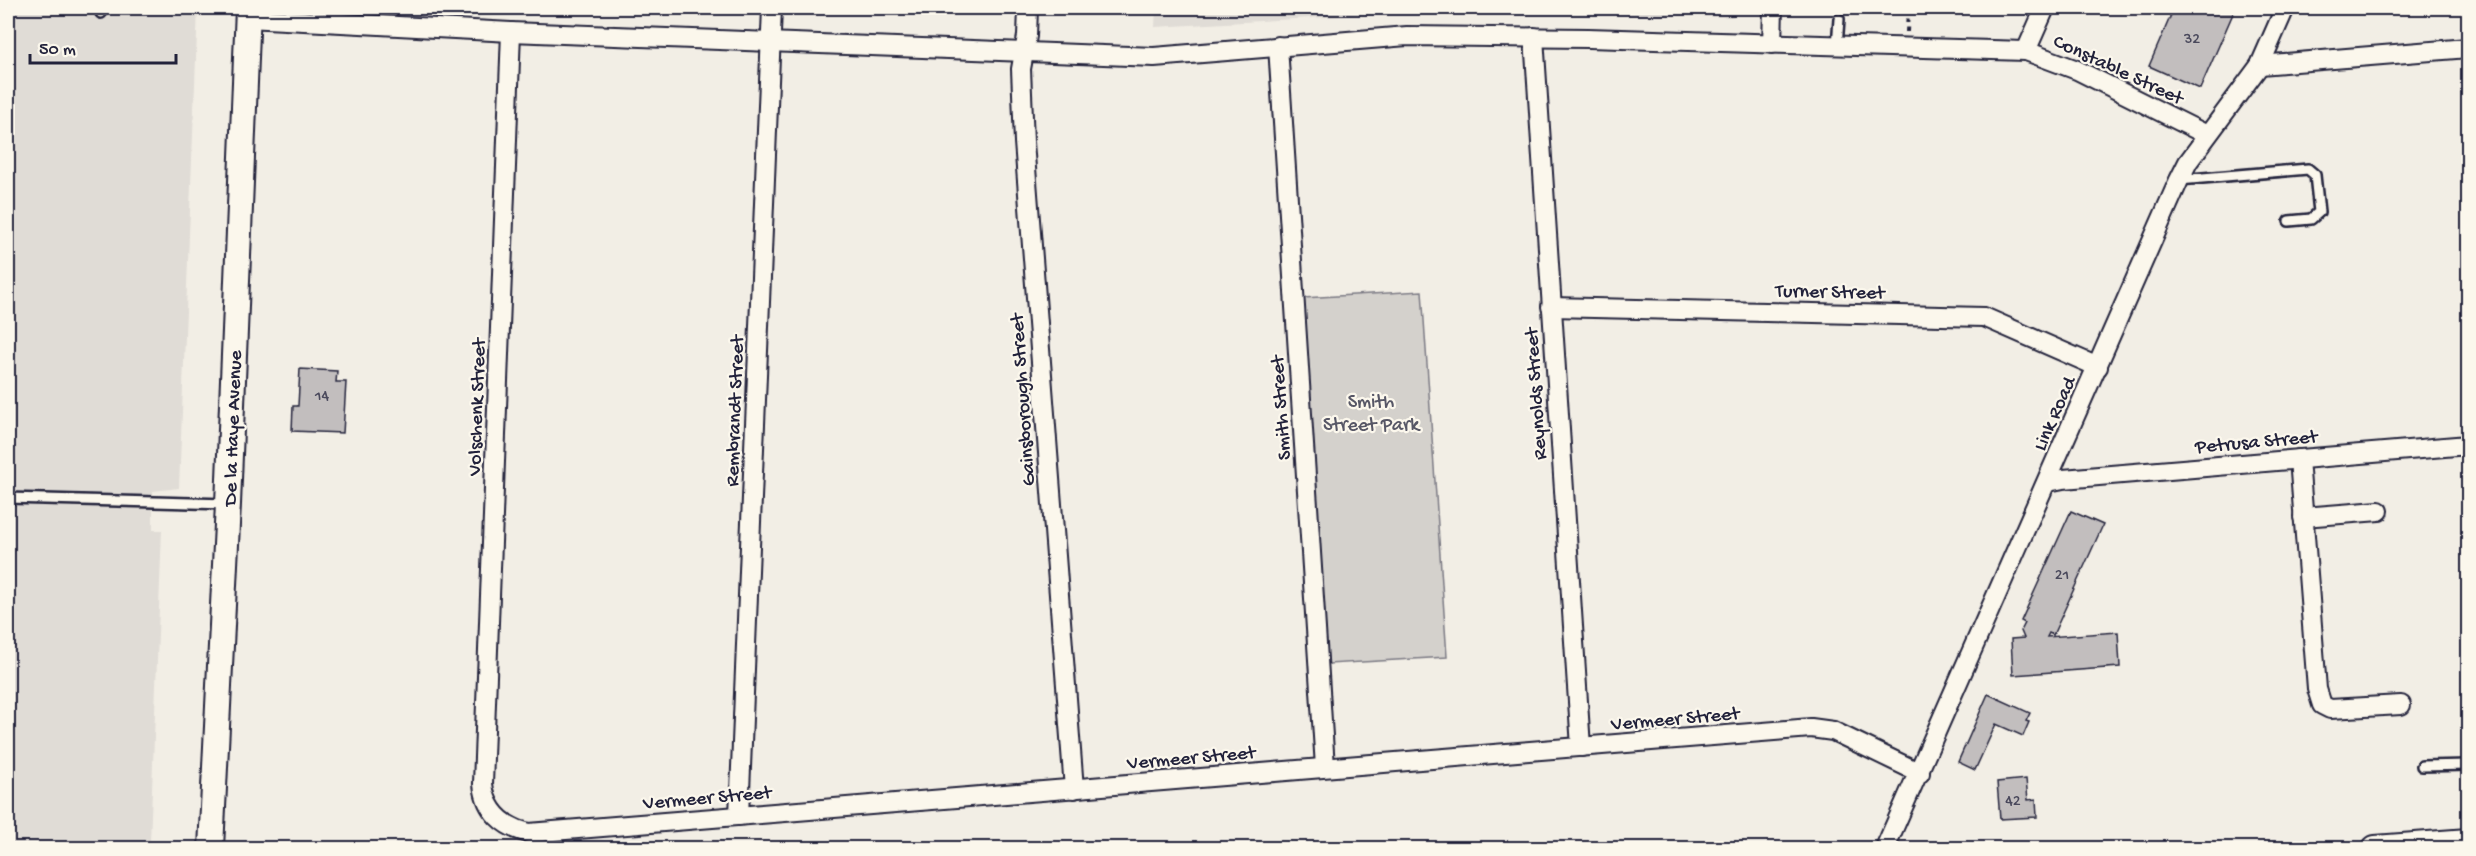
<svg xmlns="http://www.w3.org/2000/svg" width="2476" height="856" font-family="'Gochi Hand',sans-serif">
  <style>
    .built { fill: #e0dcd6 }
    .green { fill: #d4d1cc; stroke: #7b7a84; stroke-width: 1.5 }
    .building { fill: #c2bebe; stroke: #22223b; stroke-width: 1.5 }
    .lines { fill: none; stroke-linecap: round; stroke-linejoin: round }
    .lane-casing { stroke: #22223b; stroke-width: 14 }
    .street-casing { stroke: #22223b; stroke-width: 22 }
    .secondary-casing { stroke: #22223b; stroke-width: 28 }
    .path { stroke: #22223b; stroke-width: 4; stroke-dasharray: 4.5 4.5; stroke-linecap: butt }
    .lane { stroke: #fbf7ec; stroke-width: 9 }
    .street { stroke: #fbf7ec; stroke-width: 18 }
    .secondary { stroke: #fbf7ec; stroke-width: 24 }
    .labels { text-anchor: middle; stroke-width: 4.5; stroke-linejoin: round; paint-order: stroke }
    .number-label { font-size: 16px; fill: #4a495c }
    .street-label { font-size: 20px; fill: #22223b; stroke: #fbf7ec }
    .park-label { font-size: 20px; fill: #575766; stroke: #fbf7ec }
  </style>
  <rect width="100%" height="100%" fill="#f2eee5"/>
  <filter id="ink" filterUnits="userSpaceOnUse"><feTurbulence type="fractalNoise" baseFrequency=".0167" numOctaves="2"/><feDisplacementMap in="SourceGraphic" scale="12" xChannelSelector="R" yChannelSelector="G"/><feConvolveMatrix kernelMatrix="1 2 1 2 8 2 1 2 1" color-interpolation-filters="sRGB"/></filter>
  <g filter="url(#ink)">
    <!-- built -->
    <g class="built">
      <path d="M8,8h190l-19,480 -26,3v39h9l-12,312 -6,6h-136z"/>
      <path d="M1156,8h588l-12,9 -279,-7 -298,17z"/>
    </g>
    <!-- green -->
    <path class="green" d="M1422,291l25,366 -119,7 -25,-366z"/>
    <!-- building -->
    <g class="building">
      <path d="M2174,8l61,1 -35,80 -51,-23z"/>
      <path d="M300,369l37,2 -1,11h10l-3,51 -51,-2 1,-25h5z"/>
      <path d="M2071,511l32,14 -50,110 -4,-2 -2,4 71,-5 2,35 -107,8 -2,-36 13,-1 -3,-7 4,-8 -4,-2z"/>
      <path d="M1988,694l42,19 -4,8 3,1 -6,14 -27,-12 -21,46 -17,-8z"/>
      <path d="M2026,779l2,21 8,-1 1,18 -37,2 -3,-37z"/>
    </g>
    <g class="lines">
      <defs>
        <g id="lane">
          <path d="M101,8v5"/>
          <path d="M1837,46l2,-27"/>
          <path d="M2179,180l129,-11 7,6 4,37 -8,7 -22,2"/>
          <path d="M8,498l220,6"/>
          <path d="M2422,766l46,-1"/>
        </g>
        <g id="street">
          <path d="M1028,8l-1,28 -6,33 3,73 50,647"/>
          <path d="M247,18l264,14 643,25 253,-21 181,2 438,13 51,19 130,65"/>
          <path d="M511,32l-28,752c3,27 20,43 46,49l1282,-105 22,3 87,42"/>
          <path d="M1534,37l47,710"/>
          <path d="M1772,44l1,-36"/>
          <path d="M1278,46l47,721"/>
          <path d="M2026,51l19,-43"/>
          <path d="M2260,65l208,-17"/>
          <path d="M1551,307l433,10 114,50"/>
          <path d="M2299,459l18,230 5,16 8,4 71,-4"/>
          <path d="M2048,482l15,-3 405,-34"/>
          <path d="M2303,517l76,-6"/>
          <path d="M739,816l33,-808"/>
          <path d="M1885,848l294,-668 9,-18 72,-97 25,-57"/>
        </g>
        <g id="secondary">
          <path d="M211,848l17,-344 20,-496"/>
          <path d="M2375,848l93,-7"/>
        </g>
      </defs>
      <!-- lane casing -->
      <use href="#lane" class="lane-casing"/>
      <!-- street casing -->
      <use href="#street" class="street-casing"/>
      <!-- secondary casing -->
      <use href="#secondary" class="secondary-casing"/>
      <!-- path -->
      <path class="path" d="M1907,32l1,-24"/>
      <!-- lane -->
      <use href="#lane" class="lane"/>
      <!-- street -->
      <use href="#street" class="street"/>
      <!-- secondary -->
      <use href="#secondary" class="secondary"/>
    </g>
  </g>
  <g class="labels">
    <!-- number labels -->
    <g class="number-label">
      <text x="2192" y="43">32</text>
      <text x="322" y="400">14</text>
      <text x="2062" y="579">21</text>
      <text x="2013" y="805">42</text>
    </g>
    <!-- street labels -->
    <g class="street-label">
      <text transform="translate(2119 68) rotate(25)" y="7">Constable Street</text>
      <text transform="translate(1830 290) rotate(1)" y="7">Turner Street</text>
      <text transform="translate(1534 394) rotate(-94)" y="7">Reynolds Street</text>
      <text transform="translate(1021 400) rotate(-94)" y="7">Gainsborough Street</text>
      <text transform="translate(475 407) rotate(-88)" y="7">Volschenk Street</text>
      <text transform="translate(1279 408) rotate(-94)" y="7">Smith Street</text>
      <text transform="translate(733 411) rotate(-88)" y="7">Rembrandt Street</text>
      <text transform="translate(2053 413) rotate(-66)" y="7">Link Road</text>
      <text transform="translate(231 428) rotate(-88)" y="7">De la Haye Avenue</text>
      <text transform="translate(2256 440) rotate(-5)" y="7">Petrusa Street</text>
      <text transform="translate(1675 717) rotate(-5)" y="7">Vermeer Street</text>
      <text transform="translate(1191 756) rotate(-5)" y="7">Vermeer Street</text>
      <text transform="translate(707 796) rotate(-5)" y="7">Vermeer Street</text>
    </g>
    <!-- park labels -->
    <g class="park-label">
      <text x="1371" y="407">Smith<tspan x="1371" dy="23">Street Park</tspan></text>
    </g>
  </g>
  <!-- margin -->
  <rect width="2476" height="856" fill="none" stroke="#fbf7ec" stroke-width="30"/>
  <rect x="15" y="15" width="2446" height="826" fill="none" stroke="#22223b" stroke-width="2" filter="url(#ink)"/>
  <!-- scale -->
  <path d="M30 54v9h146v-9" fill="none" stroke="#22223b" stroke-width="3"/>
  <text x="39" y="54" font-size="18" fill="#22223b" stroke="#fbf7ec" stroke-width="4.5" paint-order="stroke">50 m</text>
</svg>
